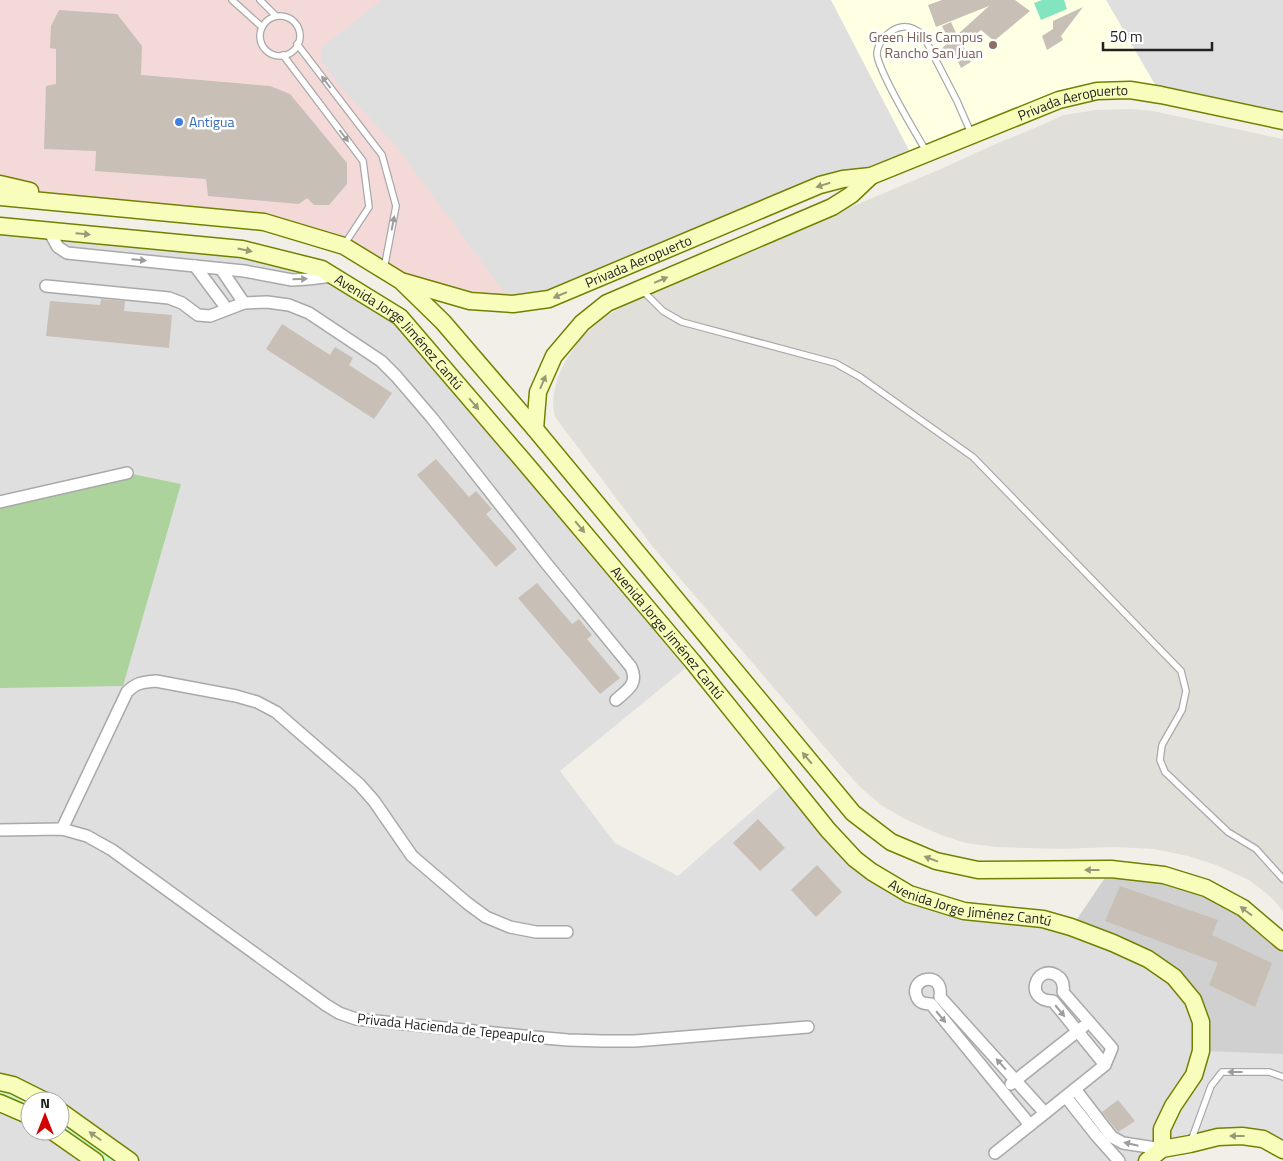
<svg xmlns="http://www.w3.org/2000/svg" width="1283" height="1161" font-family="'Titillium Web',sans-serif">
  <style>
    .residential { fill: #e0dfdf; fill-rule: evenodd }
    .commercial { fill: #f3d9d7 }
    .education { fill: #ffffe4 }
    .religious { fill: #d0d0d0 }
    .airport { fill: #e1dfd9 }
    .forest { fill: #abd39b }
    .park { fill: #c5fcca }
    .pitch { fill: #83e4c0 }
    .parking { fill: #e2e2e2 }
    .building { fill: #c8bfb7 }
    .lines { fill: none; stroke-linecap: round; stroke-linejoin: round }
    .lane-casing { stroke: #a9a9a9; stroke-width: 8 }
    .street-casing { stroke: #a9a9a9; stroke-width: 14 }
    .secondary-casing { stroke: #728100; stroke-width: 19 }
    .lane { stroke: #fff; stroke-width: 5.5 }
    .street { stroke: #fff; stroke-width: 11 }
    .secondary { stroke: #f9fdbb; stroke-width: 16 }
    .oneway { fill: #9c9c9c }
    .oneway2 { fill: #989a76 }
    .education-dot { fill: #8d6e63; stroke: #fff; stroke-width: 2 }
    .shop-dot { fill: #3f7fe0; stroke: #fff; stroke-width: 2 }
    .labels { text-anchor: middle; stroke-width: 5; stroke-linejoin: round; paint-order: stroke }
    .education-label { font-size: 14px; fill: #785e54; stroke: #fff; text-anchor: end }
    .street-label { font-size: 14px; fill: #222; stroke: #fff }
    .shop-label { font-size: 14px; fill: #366cbe; stroke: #fff; text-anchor: start }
  </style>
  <rect width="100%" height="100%" fill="#f2efe8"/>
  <!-- residential -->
  <g class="residential">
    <path d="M0,0h1283v121l-186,-30 -185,65 -92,29 -271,114 -36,5z"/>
    <path d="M0,226l242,23 80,20 78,48 293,345 -133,109 55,72 63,33 111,-97 70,83 49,31 56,15 80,9 105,42 54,63 -41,127 -21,12h-1141zM30,1101h30v30h-30z"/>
  </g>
  <!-- commercial -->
  <path class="commercial" d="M0,0h382l-60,47v15l16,22 58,62 117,158 -112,-23 -57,-35 -80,-24 -173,-17 -91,-21z"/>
  <!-- education -->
  <path class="education" d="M831,0h275l55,95 -64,-4 -185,65z"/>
  <!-- religious -->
  <path class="religious" d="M1111,869l95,19 77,54v208l-89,-74 9,-54 -27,-45 -103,-52z"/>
  <!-- airport -->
  <path class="airport" d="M1131,109l22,2 130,28v772l-12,-14 -22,-17 -33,-15 -28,-9 -34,-7 -39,-2 -57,2 -63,-2 -29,-4 -25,-8 -36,-16 -24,-14 -21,-18 -19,-21 -188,-219 -98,-130 -2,-12 1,-12 4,-16 8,-17 16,-23 24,-21 39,-22 296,-125 50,-23 46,-19 27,-12 32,-5z"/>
  <!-- forest -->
  <path class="forest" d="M127,473l54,11 -58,202 -123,2v-186z"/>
  <!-- park -->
  <g class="park">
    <path d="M0,1082l30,19v15l-30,-13z"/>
    <path d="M60,1111l70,50h-35l-35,-30z"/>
  </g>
  <!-- pitch -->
  <path class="pitch" d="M1042,0h22l3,9 -26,11 -7,-17z"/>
  <!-- parking -->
  <path class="parking" d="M1205,1051l78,3v96l-20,-11 -99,11 10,-43z"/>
  <!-- building -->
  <g class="building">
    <path d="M942,0h73l15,11 -36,30 -13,-11 -18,15 8,17 -10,6 -8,-17 -13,7 -3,-5 12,-11 -7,-16 9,-4 6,13 32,-29 -53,21 -8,-22z"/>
    <path d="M1083,7l-22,29 2,4 -16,10 -5,-14 11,-7v-8z"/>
    <path d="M59,10l58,4 25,32 -1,29 129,11 20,8 57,69v21l-18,21h-15l-7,-7 -8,6 -91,-8 -2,-17 -111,-8 1,-20 -52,-2 2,-63 10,-2v-35l-6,-1 1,-22z"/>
    <path d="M101,299l24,2 -1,10 48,4 -3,33 -123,-12 4,-35 50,4z"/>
    <path d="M282,324l48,31 5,-8 18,11 -4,7 43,28 -18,26 -108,-70z"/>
    <path d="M436,459l33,38 7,-6 16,18 -6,5 31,35 -21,18 -79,-92z"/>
    <path d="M537,583l35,41 7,-5 13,16 -5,4 33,39 -20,16 -82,-96z"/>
    <path d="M758,819l27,29 -25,23 -27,-28z"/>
    <path d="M817,865l25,27 -26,25 -25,-27z"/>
    <path d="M1120,886l98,34 -6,15 60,28 -17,44 -46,-22 9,-22 -113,-42z"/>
    <path d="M1118,1100l17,21 -17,11 -16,-20z"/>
  </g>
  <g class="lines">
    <defs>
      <g id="lane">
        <path d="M232,0l30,27"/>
        <path d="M260,0l16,16"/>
        <circle cx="280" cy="36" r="20"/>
        <path d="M297,44l85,111 14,51 -12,63"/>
        <path d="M283,55l80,106 6,46 -25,38"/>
        <path d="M926,151c-16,-28 -34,-56 -46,-86 -1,-3 -3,-8 -3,-11 0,-12 13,-25 25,-27 7,-1 15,3 21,8l34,66 14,32"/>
        <path d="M642,290l21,21 19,11 153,41 25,14 113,80 208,214 5,20 -4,19 -20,35 -2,15 5,12 63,60 28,17 27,30"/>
        <path d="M1191,1141l20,-55 11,-14h47l14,5"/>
      </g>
      <g id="street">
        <path d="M49,231l9,16 9,6 177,18 48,9 16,-1 25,-3"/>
        <path d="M195,266l32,43"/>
        <path d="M221,269l23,34"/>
        <path d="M46,286l123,12 13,5 16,12 12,1 34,-13 23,-1 22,3 20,8 72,48 15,15 36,42 114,145 85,104c8,17 -4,23 -15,33"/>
        <path d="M0,502l127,-29"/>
        <path d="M62,829l65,-137c9,-9 15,-10 29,-11l80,15 21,6 19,10 83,72 15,17 38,55 55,47 19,14 24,10 26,5h31"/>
        <path d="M0,830l62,-1 25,7 25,14 214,155 13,8 17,6 178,18 34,3 34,1h33l173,-14"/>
        <path d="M1011,1084l72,-57"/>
        <path d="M1075,1089l37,48 11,6 39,6"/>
        <path d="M1066,1097l30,38 23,26"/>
        <path d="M1030,1125l-99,-121c-6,0 -12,-1 -14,-7 -9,-19 27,-28 23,0l105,116"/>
        <path d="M995,1153l110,-88 7,-17 -49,-56c1,-6 0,-13 -7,-17 -20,-11 -33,26 -3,26l52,64"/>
      </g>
      <g id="secondary">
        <path d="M0,184l30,7"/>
        <path d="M0,197l264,25 80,24 57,35 42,41 92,107 318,384 38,29 45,19 42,9 133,-1 53,6 42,13 37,20 40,34"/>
        <path id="s1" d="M0,226l242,23 80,20 78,48 126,147 167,198 135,168 27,29 17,13 37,22 55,17 79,8 28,8 42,16 35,16 26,18 19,23 8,22v29l-7,24 -21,31 -11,23v20"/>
        <path id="s2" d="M404,282l66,19 43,3 36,-5 271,-114 23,-6 28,-3 188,-76 38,-9 33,-1 31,5 122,26"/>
        <path d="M535,429l3,-37 16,-36 28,-33 25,-20 225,-96 19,-12 20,-19"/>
        <path d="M0,1082l13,3 32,16"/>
        <path d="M0,1103l30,13"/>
        <path d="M60,1111l70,50"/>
        <path d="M52,1131l43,30"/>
        <path d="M1147,1161l15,-12 28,-5 28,-7 24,-1 21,3 20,11"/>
      </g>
    </defs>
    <!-- lane casing -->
    <use href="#lane" class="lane-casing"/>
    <!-- street casing -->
    <use href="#street" class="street-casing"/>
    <!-- secondary casing -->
    <use href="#secondary" class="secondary-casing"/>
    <!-- lane -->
    <use href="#lane" class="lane"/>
    <!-- street -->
    <use href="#street" class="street"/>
    <!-- secondary -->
    <use href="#secondary" class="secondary"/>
  </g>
  <!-- one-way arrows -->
  <defs><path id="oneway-solid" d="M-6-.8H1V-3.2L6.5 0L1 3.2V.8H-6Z" transform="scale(1.25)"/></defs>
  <g class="oneway">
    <use href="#oneway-solid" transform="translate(326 82) rotate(-127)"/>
    <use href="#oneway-solid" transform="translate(344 136) rotate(53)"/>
    <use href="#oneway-solid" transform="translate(393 223) rotate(-79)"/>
    <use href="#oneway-solid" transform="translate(139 260) rotate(5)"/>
    <use href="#oneway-solid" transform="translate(300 279) rotate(-1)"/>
    <use href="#oneway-solid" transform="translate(1060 1011) rotate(50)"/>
    <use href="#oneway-solid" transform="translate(941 1017) rotate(50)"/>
    <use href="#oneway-solid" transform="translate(1001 1064) rotate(-132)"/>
    <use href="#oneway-solid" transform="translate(1235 1072) rotate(180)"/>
    <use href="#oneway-solid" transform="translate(1131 1144) rotate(-167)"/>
  </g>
  <g class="oneway2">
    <use href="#oneway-solid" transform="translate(823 185) rotate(162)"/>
    <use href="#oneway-solid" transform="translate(83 234) rotate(5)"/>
    <use href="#oneway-solid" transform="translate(245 250) rotate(12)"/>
    <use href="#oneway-solid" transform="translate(661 280) rotate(-23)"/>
    <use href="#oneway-solid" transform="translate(560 295) rotate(157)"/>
    <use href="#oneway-solid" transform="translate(543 382) rotate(-67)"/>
    <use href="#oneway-solid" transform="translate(474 404) rotate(49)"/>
    <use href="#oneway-solid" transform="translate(580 527) rotate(50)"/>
    <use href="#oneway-solid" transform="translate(807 758) rotate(-130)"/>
    <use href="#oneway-solid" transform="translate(931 859) rotate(-159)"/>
    <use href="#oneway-solid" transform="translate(1092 870) rotate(180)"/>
    <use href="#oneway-solid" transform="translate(1246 911) rotate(-143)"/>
    <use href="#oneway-solid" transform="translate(95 1136) rotate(-145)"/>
    <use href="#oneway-solid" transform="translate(1237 1136) rotate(180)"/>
  </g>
  <!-- markers -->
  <circle class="education-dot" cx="993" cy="45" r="5"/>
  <circle class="shop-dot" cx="179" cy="122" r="5"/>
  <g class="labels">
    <!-- education labels -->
    <g class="education-label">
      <text x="983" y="42">Green Hills Campus<tspan x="983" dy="16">Rancho San Juan</tspan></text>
    </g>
    <!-- street labels -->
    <g class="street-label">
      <text dy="5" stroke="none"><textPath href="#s2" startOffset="710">Privada Aeropuerto</textPath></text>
      <text dy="5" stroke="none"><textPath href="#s2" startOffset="245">Privada Aeropuerto</textPath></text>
      <text dy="5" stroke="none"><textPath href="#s1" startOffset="426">Avenida Jorge Jiménez Cantú</textPath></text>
      <text dy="5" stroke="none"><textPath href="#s1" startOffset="831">Avenida Jorge Jiménez Cantú</textPath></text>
      <text dy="5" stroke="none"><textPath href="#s1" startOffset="1251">Avenida Jorge Jiménez Cantú</textPath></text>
      <text transform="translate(451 1028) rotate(6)" y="5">Privada Hacienda de Tepeapulco</text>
    </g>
    <!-- shop labels -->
    <g class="shop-label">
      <text x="189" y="127">Antigua</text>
    </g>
  </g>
  <!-- north arrow -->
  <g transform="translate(45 1116)"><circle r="24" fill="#ffffff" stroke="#a7a7a7"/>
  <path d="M0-4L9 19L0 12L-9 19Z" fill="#d30200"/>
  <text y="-8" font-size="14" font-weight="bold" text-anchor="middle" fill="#222222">N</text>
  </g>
  <!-- scale -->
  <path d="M1103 42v8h109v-8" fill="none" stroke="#222222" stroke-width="2.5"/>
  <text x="1110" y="42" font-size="15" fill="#222222" stroke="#ffffff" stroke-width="4" paint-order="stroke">50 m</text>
</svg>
